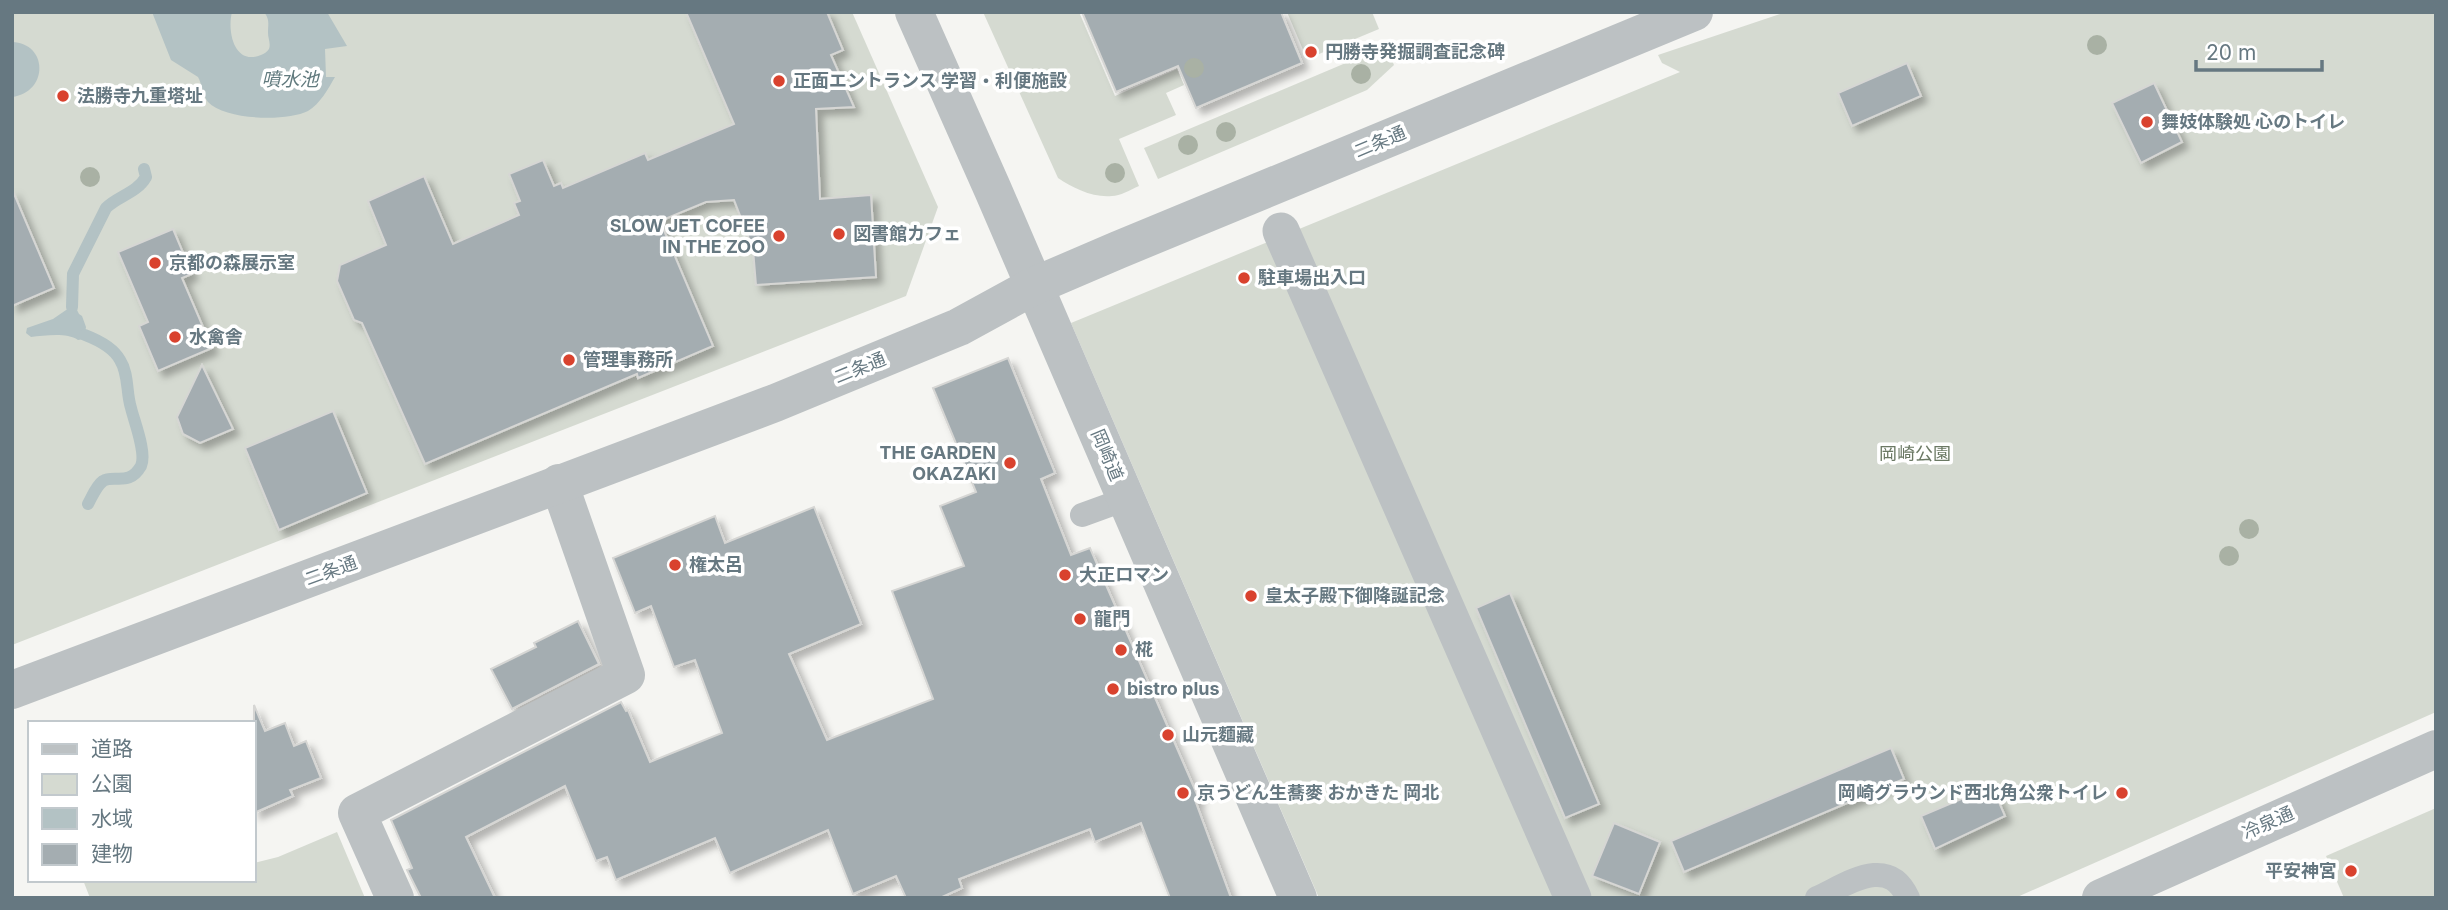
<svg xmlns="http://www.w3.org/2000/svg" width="2448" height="910" font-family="Inter,'Noto Sans JP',sans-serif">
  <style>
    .green { fill: #d5dad1 }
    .water { fill: #b3c2c4 }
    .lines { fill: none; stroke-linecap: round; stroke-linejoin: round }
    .stream { stroke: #b3c2c4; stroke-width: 12 }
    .building { fill: #a4adb1; stroke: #d6d6d4; stroke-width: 2; filter: url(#shadow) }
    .service { stroke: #bcc1c3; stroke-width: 24 }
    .pedestrian { stroke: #bcc1c3; stroke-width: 37 }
    .minor { stroke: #bcc1c3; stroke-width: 38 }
    .tertiary { stroke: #bcc1c3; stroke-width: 38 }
    .tree { fill: #a9b1a4 }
    .poi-dot { fill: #d9422e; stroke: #fff; stroke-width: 2.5 }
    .labels { text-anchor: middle; stroke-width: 7; stroke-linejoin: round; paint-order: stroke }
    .poi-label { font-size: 18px; font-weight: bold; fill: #667881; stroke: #fff; text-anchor: start }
    .street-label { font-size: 18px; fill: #667881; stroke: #fff }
    .park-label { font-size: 18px; fill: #6b7964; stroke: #fff }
    .water-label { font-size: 19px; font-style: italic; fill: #617a7e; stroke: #fff }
  </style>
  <defs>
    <filter id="shadow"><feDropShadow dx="6" dy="6" stdDeviation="3.5" flood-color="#0004"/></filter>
  </defs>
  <rect width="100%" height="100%" fill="#f5f5f2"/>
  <!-- green -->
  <g class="green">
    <path d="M12,12h840l86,195 -32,89 -894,349z"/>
    <path d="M983,12h96l36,84 62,-27 7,16 -18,8 10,22 -57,24 20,47c-9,4 -19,10 -27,10 -19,2 -39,-8 -54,-18z"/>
    <path d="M1287,12h85l7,17 -72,30z"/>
    <path d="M1786,12h650v700l-421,186h-696l-248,-575 609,-251 -18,-9 -4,-8z"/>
    <path d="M1386,46l8,19 -27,25 -209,89 -14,-31z"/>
    <path d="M2436,808v90h-92l-18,-42z"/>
    <path d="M337,832l28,66h-275l-7,-18h171v-17l24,-6z"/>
  </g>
  <!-- water -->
  <g class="water">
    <path d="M152,12h80c-5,19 2,54 29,43 3,-1 6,-3 8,-6 2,-5 -1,-11 -1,-16 0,-10 2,-13 -4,-21h63l20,34 -22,3 1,28h9c-7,12 -15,27 -27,34 -22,11 -83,9 -100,-9 -5,-6 -6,-18 -10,-25l-27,-17z"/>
    <path d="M12,42c36,1 37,50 0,55z"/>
    <path d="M75,306l4,8 3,2 4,11 -2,12 -6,1c-12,-8 -34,-4 -47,-3l-5,-4 1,-5 26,-9 16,-11z"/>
  </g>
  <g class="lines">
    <!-- stream -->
    <g class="stream">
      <path d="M72,307l1,-33 33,-66c12,-12 31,-15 40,-31l-2,-8"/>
      <path d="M85,335c13,5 28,12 35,25 9,14 6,32 11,48 3,13 16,45 10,58 -12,21 -27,8 -38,15 -7,5 -11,16 -15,23"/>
    </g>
  </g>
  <!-- building -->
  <g class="building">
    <path d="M686,12h141l16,38 -12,5 23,52 -38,2 4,90 51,-4 5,82 -120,8 -3,-36 -19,-49 -28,2 -46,19 53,125 -75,32 -1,-4 -212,90 -63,-141 -8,-3 -17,-39 3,-16 46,-20 -18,-44 56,-25 29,68 66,-29 -5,-12 6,-2 -11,-27 34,-14 11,26 7,-3 2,5 82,-35 3,7 86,-36z"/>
    <path d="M1082,12h199l21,51 -106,45 -18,-42 -62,26z"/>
    <path d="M1907,63l14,33 -69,30 -14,-33z"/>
    <path d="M2154,83l28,59 -41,21 -29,-60z"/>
    <path d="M12,189l42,99 -42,18z"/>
    <path d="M173,229l19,45 -10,4 30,70 -54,23 -19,-45 9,-4 -30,-70z"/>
    <path d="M1008,358l47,115 -14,6 30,76 19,-7 109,251 -4,1 36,98h-61l-29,-75 -46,19 -5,-13 -131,50 3,9 -22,10h-34l-10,-22 -43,18 -25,-64 -98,43 -15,-35 -99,42 -9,-23 -11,4 -31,-75 -99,51 29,61h-74l-14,-28 5,-2 -21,-48 230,-118 5,9 2,-1 22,52 72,-29 -27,-73 -21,7 -23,-61 -16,7 -22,-55 102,-42 10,27 89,-36 47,117 -72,30 38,86 106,-41 -41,-108 72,-25 -24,-60 36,-14 -43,-104z"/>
    <path d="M202,365l31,64 -33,14 -17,-9 -6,-17z"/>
    <path d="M333,411l34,82 -88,37 -34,-82z"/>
    <path d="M1510,593l89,211 -34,14 -89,-210z"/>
    <path d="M578,621l21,43 -87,45 -21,-40 45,-22 -2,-4z"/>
    <path d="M254,705l11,26 20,-8 9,23 12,-5 15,37 -31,12 3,6 -39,17z"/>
    <path d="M1891,748l13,31 -220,93 -13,-31z"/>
    <path d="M1992,786l13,30 -70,33 -14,-33z"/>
    <path d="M1614,823l46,19 -21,52 -47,-18z"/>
  </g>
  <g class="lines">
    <!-- service -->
    <g class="service">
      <path d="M1082,515l44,-16"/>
      <path d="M1817,898c31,-14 71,-44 91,0"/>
    </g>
    <!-- pedestrian -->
    <path class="pedestrian" d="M1281,231l292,667"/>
    <!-- minor -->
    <path class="minor" d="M395,898l-38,-85 269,-138 -67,-192"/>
    <!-- tertiary -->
    <g class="tertiary">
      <path d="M914,12l79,178 305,708"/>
      <path d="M12,690l763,-287 184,-76 75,-41 84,-36 576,-238"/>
      <path d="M2101,898l335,-149"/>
    </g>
  </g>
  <!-- trees -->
  <g class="tree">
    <circle cx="2097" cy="45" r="10"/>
    <circle cx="1194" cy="68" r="10"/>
    <circle cx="1361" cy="74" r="10"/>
    <circle cx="1226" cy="132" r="10"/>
    <circle cx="1188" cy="145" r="10"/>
    <circle cx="1115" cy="173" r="10"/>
    <circle cx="90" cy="177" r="10"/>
    <circle cx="2249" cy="529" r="10"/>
    <circle cx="2229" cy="556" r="10"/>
  </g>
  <!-- markers -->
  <g class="poi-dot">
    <circle cx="1311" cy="52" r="7"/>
    <circle cx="779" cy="81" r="7"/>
    <circle cx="63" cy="96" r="7"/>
    <circle cx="2147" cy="122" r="7"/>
    <circle cx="839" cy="234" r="7"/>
    <circle cx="779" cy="236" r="7"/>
    <circle cx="155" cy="263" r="7"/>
    <circle cx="1244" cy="278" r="7"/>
    <circle cx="175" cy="337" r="7"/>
    <circle cx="569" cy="360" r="7"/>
    <circle cx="1010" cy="463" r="7"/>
    <circle cx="675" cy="565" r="7"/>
    <circle cx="1065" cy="575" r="7"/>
    <circle cx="1251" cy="596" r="7"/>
    <circle cx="1080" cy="619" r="7"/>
    <circle cx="1121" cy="650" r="7"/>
    <circle cx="1113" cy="689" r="7"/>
    <circle cx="1168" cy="735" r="7"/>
    <circle cx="1183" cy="793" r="7"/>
    <circle cx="2122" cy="793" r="7"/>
    <circle cx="2351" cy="871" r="7"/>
  </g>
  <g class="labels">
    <!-- poi labels -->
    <g class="poi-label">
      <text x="1325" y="58">円勝寺発掘調査記念碑</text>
      <text x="793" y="87">正面エントランス 学習・利便施設</text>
      <text x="77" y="102">法勝寺九重塔址</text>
      <text x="2161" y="128">舞妓体験処 心のトイレ</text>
      <text x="765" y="232" text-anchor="end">SLOW JET COFEE<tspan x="765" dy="21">IN THE ZOO</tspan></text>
      <text x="853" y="240">図書館カフェ</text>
      <text x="169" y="269">京都の森展示室</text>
      <text x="1258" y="284">駐車場出入口</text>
      <text x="189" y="343">水禽舎</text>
      <text x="583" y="366">管理事務所</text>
      <text x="996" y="459" text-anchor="end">THE GARDEN<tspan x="996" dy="21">OKAZAKI</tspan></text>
      <text x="689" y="571">権太呂</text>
      <text x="1079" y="581">大正ロマン</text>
      <text x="1265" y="602">皇太子殿下御降誕記念</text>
      <text x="1094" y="625">龍門</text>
      <text x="1135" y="656">椛</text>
      <text x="1127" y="695">bistro plus</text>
      <text x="1182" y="741">山元麵藏</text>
      <text x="1197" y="799">京うどん生蕎麥 おかきた 岡北</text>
      <text x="2108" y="799" text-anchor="end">岡崎グラウンド西北角公衆トイレ</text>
      <text x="2337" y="877" text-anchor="end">平安神宮</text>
    </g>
    <!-- street labels -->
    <g class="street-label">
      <text transform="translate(1380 142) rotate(-23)" y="6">二条通</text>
      <text transform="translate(860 368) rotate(-22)" y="6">二条通</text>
      <text transform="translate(1107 455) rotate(67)" y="6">岡崎道</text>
      <text transform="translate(331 571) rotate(-20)" y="6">二条通</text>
      <text transform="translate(2268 823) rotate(-24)" y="6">冷泉通</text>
    </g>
    <!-- park labels -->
    <g class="park-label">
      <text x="1915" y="460">岡崎公園</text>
    </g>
    <!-- water labels -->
    <g class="water-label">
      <text x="290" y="86">噴水池</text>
    </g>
  </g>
  <!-- border -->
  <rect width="2448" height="910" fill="none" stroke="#667881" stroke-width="28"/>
  <!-- legend -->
  <rect x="28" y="721" width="228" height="161" fill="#ffffff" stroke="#c2c9cd" stroke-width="2"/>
  <rect x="42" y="744" width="35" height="10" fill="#bcc1c3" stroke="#c2c9cd" stroke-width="2"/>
  <text x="91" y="756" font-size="21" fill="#667881">道路</text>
  <rect x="42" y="774" width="35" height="21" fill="#d5dad1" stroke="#c2c9cd" stroke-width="2"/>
  <text x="91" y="791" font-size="21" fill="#667881">公園</text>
  <rect x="42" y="808" width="35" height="21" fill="#b3c2c4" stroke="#c2c9cd" stroke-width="2"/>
  <text x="91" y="826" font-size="21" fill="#667881">水域</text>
  <rect x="42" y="844" width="35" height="21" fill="#a4adb1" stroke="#c2c9cd" stroke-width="2"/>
  <text x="91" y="861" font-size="21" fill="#667881">建物</text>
  <!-- scale -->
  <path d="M2196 60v10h126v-10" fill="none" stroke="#667881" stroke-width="3.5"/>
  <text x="2206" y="60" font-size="21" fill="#667881" stroke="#ffffff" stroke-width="5" paint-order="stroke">20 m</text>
</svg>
